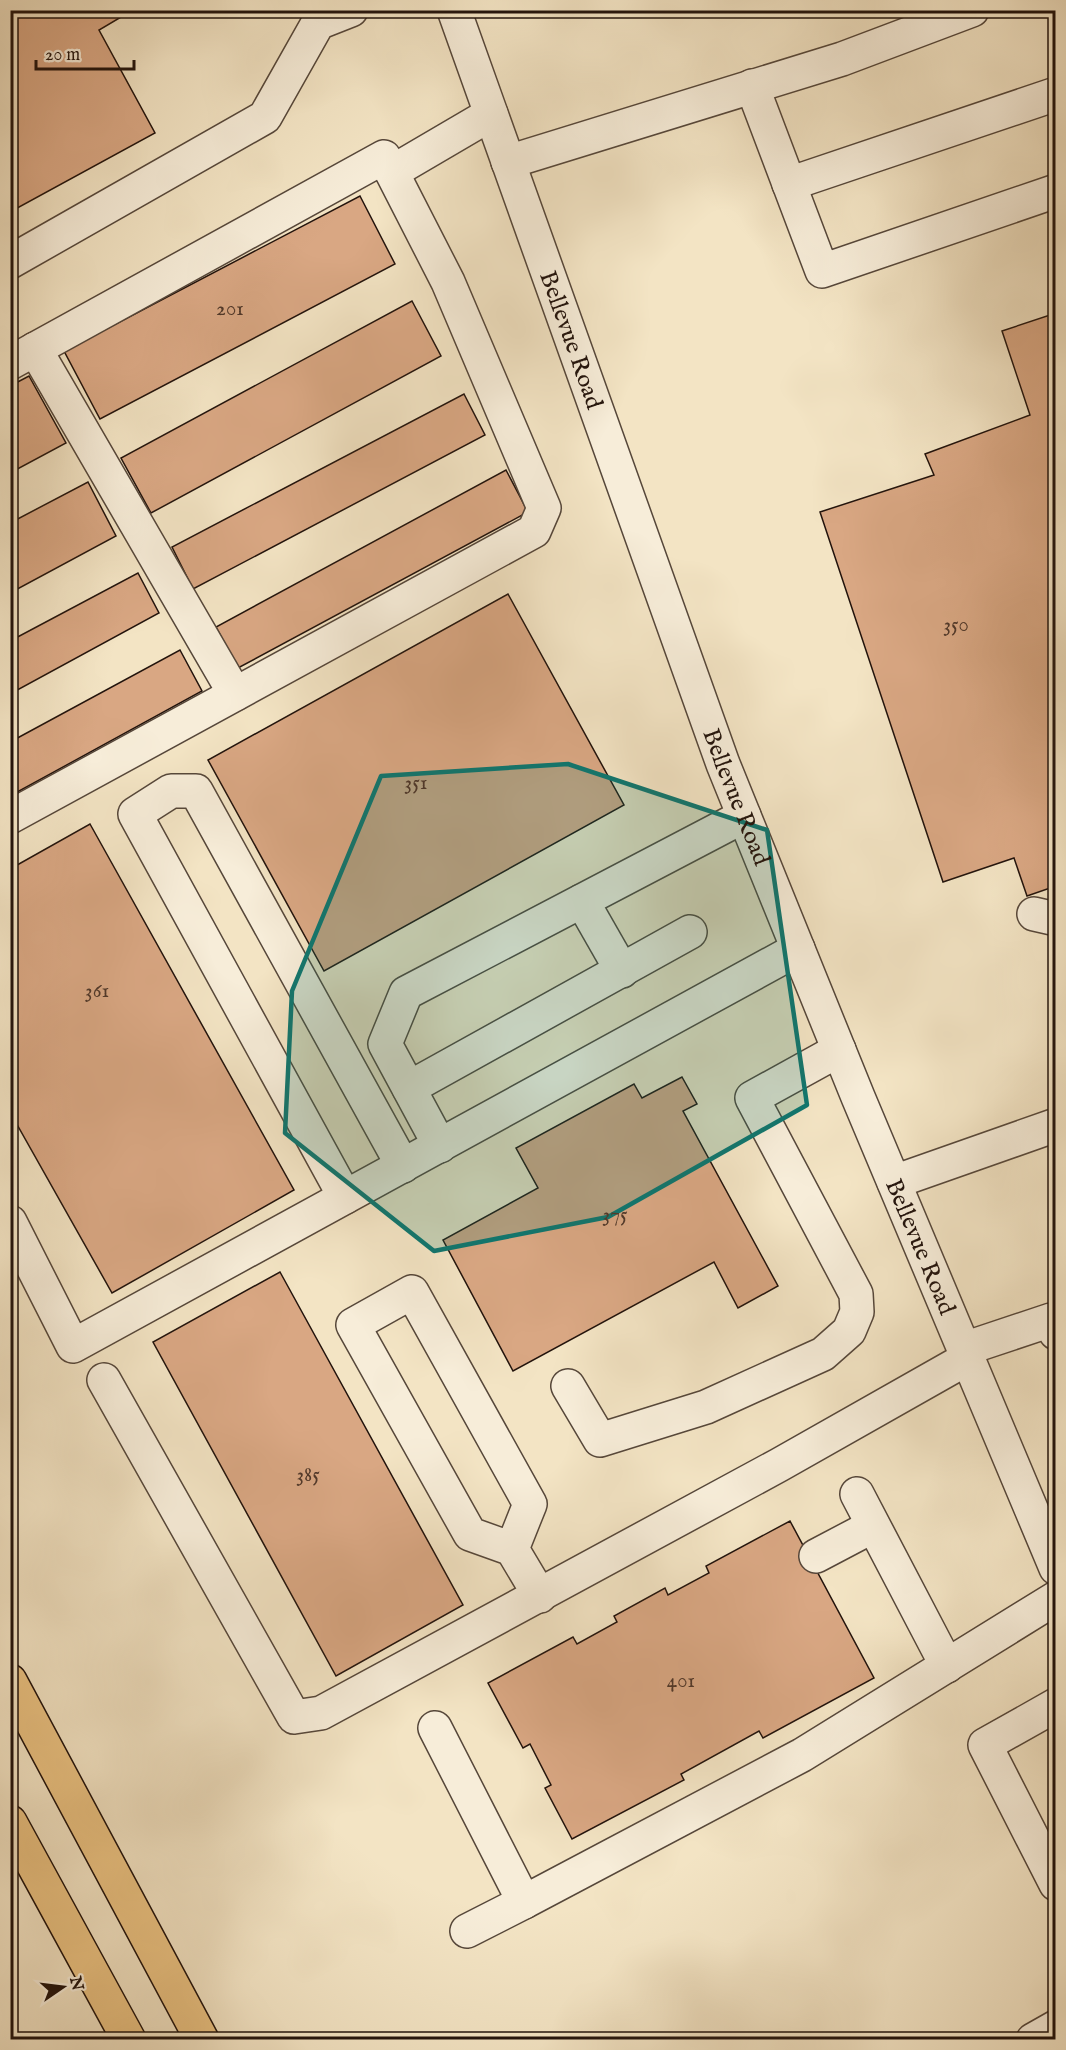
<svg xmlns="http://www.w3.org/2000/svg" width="1066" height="2050" font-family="'IM FELL English',serif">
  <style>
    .building { fill: #d9a783; stroke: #22130c; stroke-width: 1.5 }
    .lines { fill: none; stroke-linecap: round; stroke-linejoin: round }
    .minor-casing { stroke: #56473a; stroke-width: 36 }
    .highway-casing { stroke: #22130c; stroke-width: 36 }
    .minor { stroke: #f7edd9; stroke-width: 33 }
    .highway { stroke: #eac282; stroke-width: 33 }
    .marked { fill: #0f766e; fill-opacity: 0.2; stroke: #0f766e; stroke-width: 4.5; stroke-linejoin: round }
    .labels { text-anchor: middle; stroke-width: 6; stroke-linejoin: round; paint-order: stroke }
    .number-label { font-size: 21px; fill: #50382a }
    .street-label { font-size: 24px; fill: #22130c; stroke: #f7edd9 }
  </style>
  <rect width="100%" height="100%" fill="#f3e4c4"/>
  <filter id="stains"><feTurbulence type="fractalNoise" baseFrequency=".00333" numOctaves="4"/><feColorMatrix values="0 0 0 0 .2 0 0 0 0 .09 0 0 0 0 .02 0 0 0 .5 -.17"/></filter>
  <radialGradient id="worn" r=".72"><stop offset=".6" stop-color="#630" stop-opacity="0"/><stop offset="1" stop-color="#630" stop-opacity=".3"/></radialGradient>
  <!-- building -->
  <g class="building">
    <path d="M10,10h123l-34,20 56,103 -145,79z"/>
    <path d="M360,196l35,68 -295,155 -36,-68z"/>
    <path d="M412,301l29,55 -290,157 -30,-55z"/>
    <path d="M1056,313v423l-5,2 5,11v137l-29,10 -13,-38 -71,24 -123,-370 114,-37 -9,-21 105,-39 -28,-84z"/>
    <path d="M29,376l37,67 -56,30v-87z"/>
    <path d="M464,394l21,41 -292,154 -21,-42z"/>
    <path d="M506,470l22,42 -290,156 -22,-41z"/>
    <path d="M88,482l28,54 -106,57v-70z"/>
    <path d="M138,573l21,40 -149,81v-53z"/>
    <path d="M508,594l116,211 -300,166 -116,-211z"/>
    <path d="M180,650l22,41 -192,105v-54z"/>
    <path d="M90,824l204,366 -182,103 -102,-181v-243z"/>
    <path d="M682,1077l15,27 -14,7 95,175 -40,22 -24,-46 -201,109 -70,-131 95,-52 -22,-40 118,-64 8,14z"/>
    <path d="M280,1272l183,333 -127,71 -183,-334z"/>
    <path d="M790,1521l84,157 -111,60 -4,-7 -78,43 3,6 -112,59 -27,-51 6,-3 -21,-41 -7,4 -35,-65 85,-46 4,7 40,-22 -3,-6 51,-28 3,7 41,-22 -3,-7z"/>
  </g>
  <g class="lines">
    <defs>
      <g id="minor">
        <path id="s1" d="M454,10l269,754 135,333 198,471"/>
        <path d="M752,86l70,185 234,-80"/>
        <path d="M508,162l334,-103 130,-49"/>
        <path d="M392,172l99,-58"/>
        <path d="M789,184l267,-90"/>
        <path d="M10,262l255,-145 53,-94 33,-13"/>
        <path d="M35,349l200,345"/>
        <path d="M10,363l374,-206 64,125 96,226 -10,23 -524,286"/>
        <path d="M582,901l40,70"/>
        <path d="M1034,914l22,5"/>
        <path d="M409,1088l281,-156"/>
        <path d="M440,1146l-55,-102 21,-51 338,-177"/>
        <path d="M894,1182l162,-57"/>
        <path d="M345,1197l-210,-383 36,-23h25l207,375"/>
        <path d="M10,1222l63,124 725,-397"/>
        <path d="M964,1349l87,-29 5,13"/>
        <path d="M104,1380l190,337 27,-4 458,-248 189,-107"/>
        <path d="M568,1386l32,54 106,-33 117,-53 26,-23 8,-19 -1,-18 -104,-196 87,-48"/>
        <path d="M857,1494l90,172"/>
        <path d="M512,1549l18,-45 -118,-212 -59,33 117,209 42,15 28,47"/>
        <path d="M816,1556l57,-30"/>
        <path d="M1056,1705l-71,40 71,139"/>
        <path d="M435,1728l89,174 278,-147 254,-157"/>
        <path d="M467,1931l57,-29"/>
        <path d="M1033,2040l23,-13"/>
      </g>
      <g id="highway">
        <path d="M10,1681l192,359"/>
        <path d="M10,1822l119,218"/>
      </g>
    </defs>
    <!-- minor casing -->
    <use href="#minor" class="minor-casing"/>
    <!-- highway casing -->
    <use href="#highway" class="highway-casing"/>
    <!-- minor -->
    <use href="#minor" class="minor"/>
    <!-- highway -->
    <use href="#highway" class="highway"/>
  </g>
  <!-- marked area -->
  <path class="marked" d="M568,764l199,66 40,275 -199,112 -174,34 -149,-118 7,-142 89,-215z"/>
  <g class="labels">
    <!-- number labels -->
    <g class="number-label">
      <text x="230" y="315">201</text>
      <text x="956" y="631">350</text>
      <text x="416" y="789">351</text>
      <text x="97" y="997">361</text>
      <text x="615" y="1221">375</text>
      <text x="308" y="1481">385</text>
      <text x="681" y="1687">401</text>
    </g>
    <!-- street labels -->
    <g class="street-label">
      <text dy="8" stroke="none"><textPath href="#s1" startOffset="350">Bellevue Road</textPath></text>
      <text dy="8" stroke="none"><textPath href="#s1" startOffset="836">Bellevue Road</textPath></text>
      <text dy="8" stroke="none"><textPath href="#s1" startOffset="1322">Bellevue Road</textPath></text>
    </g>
  </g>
  <!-- margin -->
  <rect width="1066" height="2050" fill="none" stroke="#f3e4c4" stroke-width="36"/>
  <rect x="12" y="12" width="1042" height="2026" fill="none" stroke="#22130c" stroke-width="3"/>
  <rect x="18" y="18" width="1030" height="2014" fill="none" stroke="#22130c" stroke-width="1.5"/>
  <!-- north arrow -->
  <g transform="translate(63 1987) rotate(76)" stroke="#f7edd9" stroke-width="4.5" paint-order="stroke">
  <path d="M0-4.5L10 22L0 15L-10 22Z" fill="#22130c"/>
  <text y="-9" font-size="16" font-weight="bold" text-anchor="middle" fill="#22130c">N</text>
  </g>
  <!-- scale -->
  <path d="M36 60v9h98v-9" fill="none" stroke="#22130c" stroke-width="3"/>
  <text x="45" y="60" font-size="18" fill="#22130c" stroke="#f7edd9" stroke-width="4.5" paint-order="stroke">20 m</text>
  <rect width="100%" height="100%" filter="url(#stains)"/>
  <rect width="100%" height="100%" fill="url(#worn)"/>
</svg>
